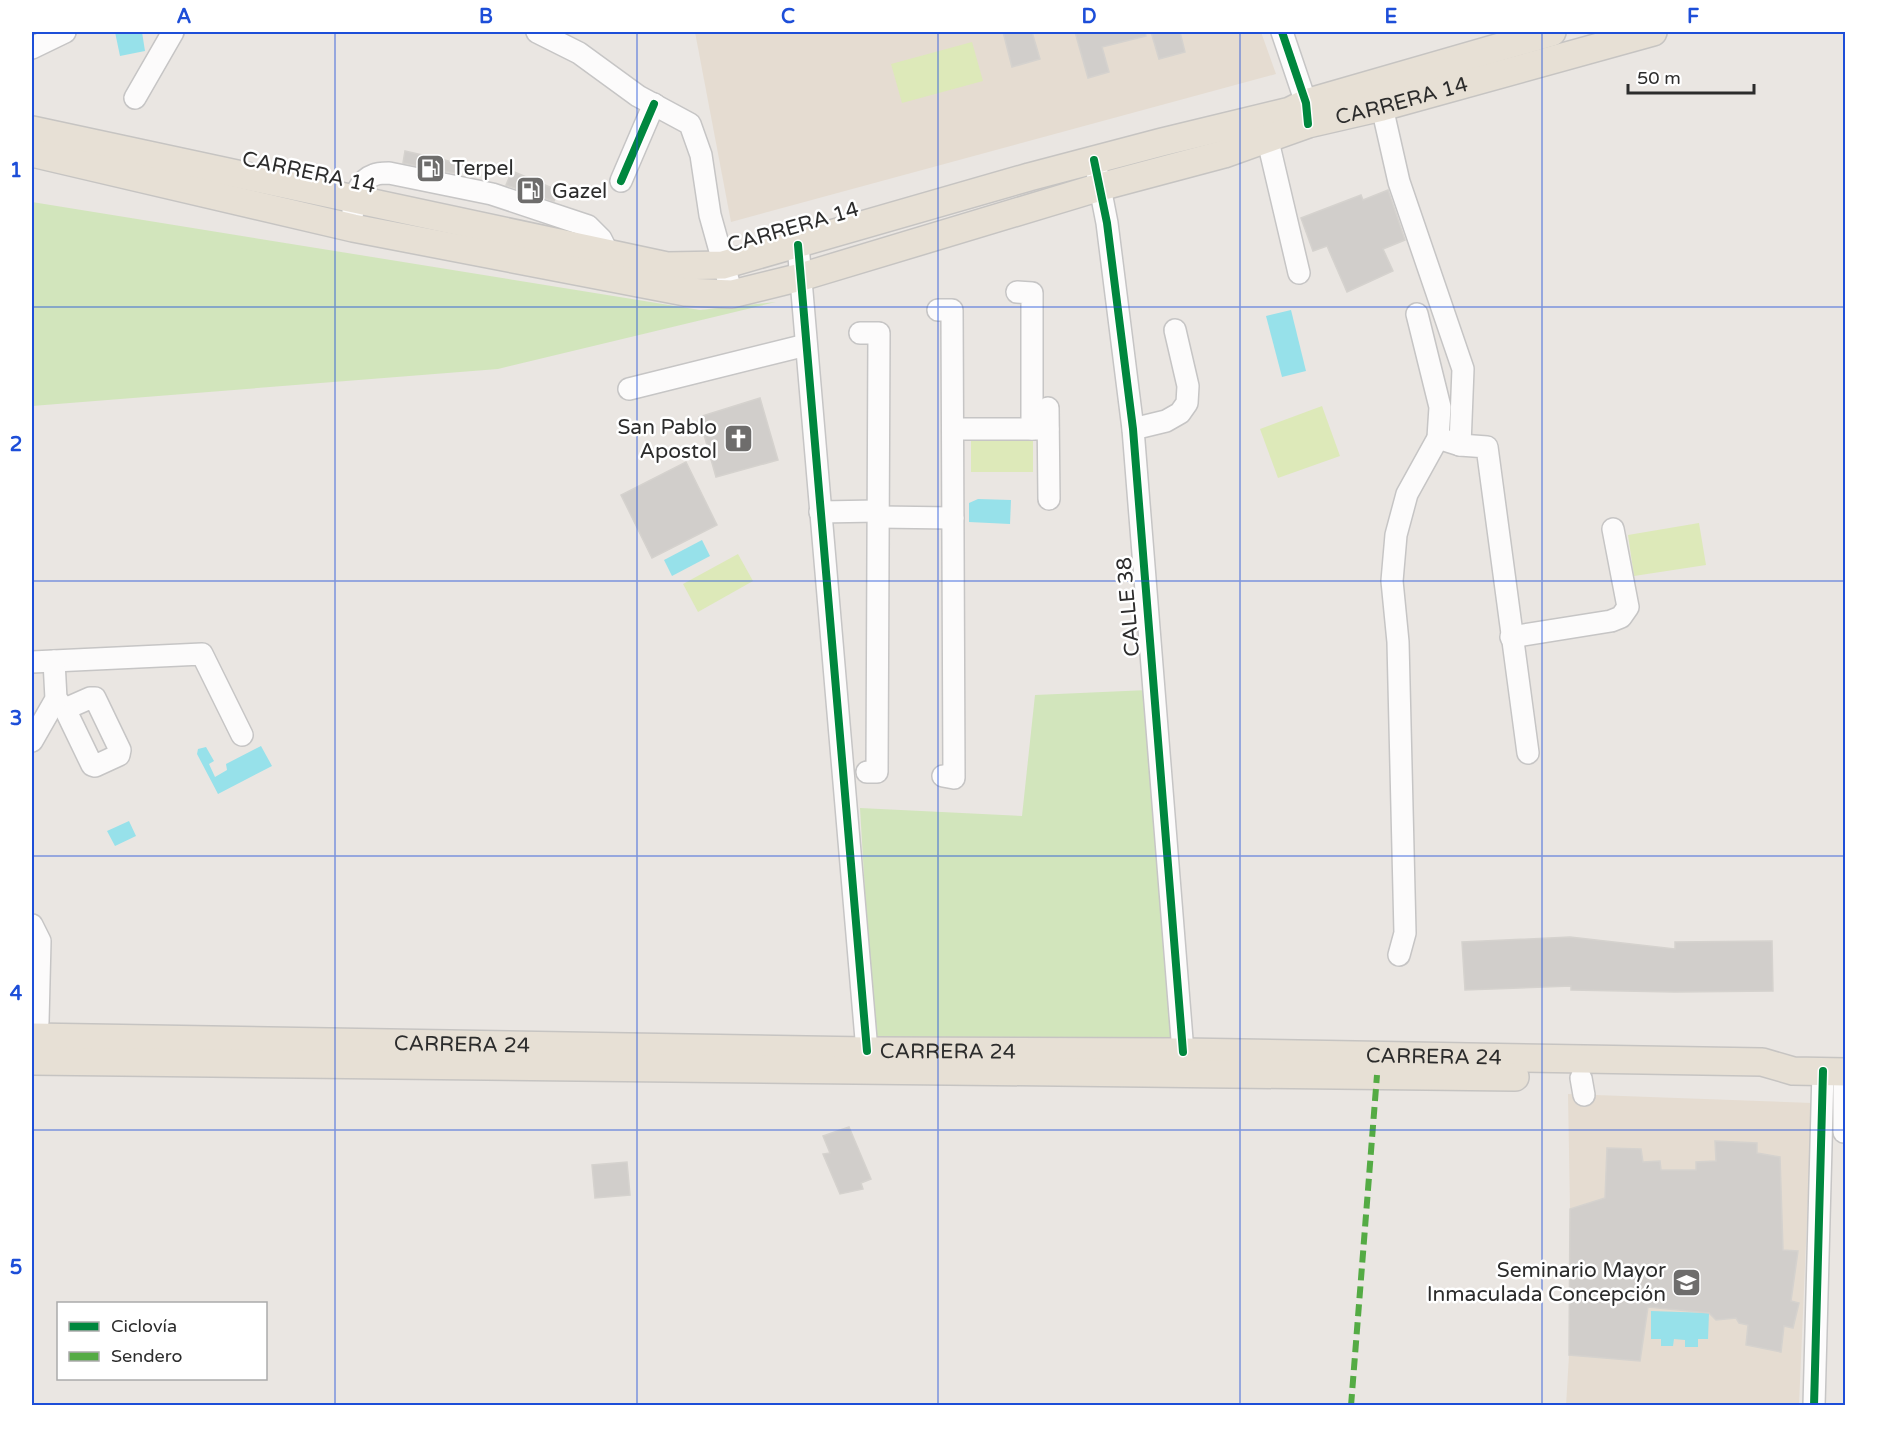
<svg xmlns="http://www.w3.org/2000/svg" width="1877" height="1437" font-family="'Varela Round',sans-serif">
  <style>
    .education { fill: #e5dcd1 }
    .green { fill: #d2e5bc }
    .pitch { fill: #dde9b9 }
    .water { fill: #97e1ea }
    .building { fill: #d1cecb; stroke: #d5d2ce; stroke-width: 1.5 }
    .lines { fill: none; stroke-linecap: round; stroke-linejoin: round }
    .minor-casing { stroke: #c6c5c5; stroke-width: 24 }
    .major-casing { stroke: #c6c4c2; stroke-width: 30 }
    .minor { stroke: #fcfbfb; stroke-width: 21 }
    .major { stroke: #e7e0d5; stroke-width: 27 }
    .quiet { stroke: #54ab44; stroke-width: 6; stroke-dasharray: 12 6; stroke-linecap: butt }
    .cycleway-casing { stroke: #fff; stroke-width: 11 }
    .cycleway { stroke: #00873e; stroke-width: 8 }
    .grid { fill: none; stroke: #1d4ed8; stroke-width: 1.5; stroke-opacity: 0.55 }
    .labels { text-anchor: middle; stroke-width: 5; stroke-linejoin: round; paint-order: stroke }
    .street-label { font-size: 21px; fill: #2c2c2c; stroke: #fff }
    .poi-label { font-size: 21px; fill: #2c2c2c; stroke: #fff; text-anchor: start }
    .neatline { fill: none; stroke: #1d4ed8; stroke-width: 2 }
    .grid-label { font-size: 20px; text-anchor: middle; font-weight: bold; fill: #1d4ed8 }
  </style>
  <rect width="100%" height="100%" fill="#eae6e2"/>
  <!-- education -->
  <g class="education">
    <path d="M695,32h566l15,42 -545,148z"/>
    <path d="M1568,1094l244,9 -13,302 -233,1 3,-51 1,-146z"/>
  </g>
  <!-- green -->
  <g class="green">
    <path d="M32,202l668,108 76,-8 -278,67 -466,37z"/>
    <path d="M1148,690l28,354 -302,-1 -14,-235 162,8 13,-121z"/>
  </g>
  <!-- pitch -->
  <g class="pitch">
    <path d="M972,42l11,39 -81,22 -11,-39z"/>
    <path d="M1322,406l18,50 -62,22 -18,-49z"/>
    <rect x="971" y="441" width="62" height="31"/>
    <path d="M1699,523l7,42 -72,11 -6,-41z"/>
    <path d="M738,554l15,27 -55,31 -15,-28z"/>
  </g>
  <!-- water -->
  <g class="water">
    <path d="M115,32h27l3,19 -25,5z"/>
    <path d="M1291,310l15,61 -24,6 -16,-61z"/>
    <path d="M978,499l33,1 -1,24 -41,-2v-19z"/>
    <path d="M702,540l8,16 -38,20 -8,-16z"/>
    <path d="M261,746l11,20 -54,28 -21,-40 1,-5 8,-2 8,14 -5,3 6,13 12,-7 -1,-6z"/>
    <path d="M129,821l7,15 -21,10 -8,-15z"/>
    <path d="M1651,1311l58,2 -1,26h-10v8h-13v-7l-11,-1 -1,7h-12v-7h-10z"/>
  </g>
  <!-- building -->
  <g class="building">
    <path d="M1003,32h29l8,27 -28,8z"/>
    <path d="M1075,32h70l1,4 -44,11 7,25 -21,6z"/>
    <path d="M1151,32h29l5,20 -26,7z"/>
    <path d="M405,151l57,13 -3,10 -56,-11z"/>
    <path d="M512,171l47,20 -5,10 -48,-16z"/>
    <path d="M1388,190l17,50 -22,9 10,22 -46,21 -20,-46 -14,5 -12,-33 60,-23 2,5z"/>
    <path d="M760,398l18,62 -62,17 -17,-60z"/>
    <path d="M686,462l31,63 -65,33 -31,-63z"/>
    <path d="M1570,937l105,12v-7l97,-1 1,50 -98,1 -104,-2v-4l-106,4 -3,-48z"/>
    <path d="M849,1127l22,52 -10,4 2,6 -23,5 -17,-40 7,-1 -7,-17z"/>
    <path d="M1715,1141l42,2v10l23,4 3,93 15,1 -7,50 8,2 -6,25 -9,-2 -3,26 -35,-7 2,-20 -9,-2 -3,-5 -20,2 -7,-7 -61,-6 -8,54 -71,-6 1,-146 35,-11 2,-50 34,1 2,13 17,-1 1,9h35v-8l20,-1z"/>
    <path d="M627,1162l3,33 -35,3 -3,-33z"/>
  </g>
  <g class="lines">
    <defs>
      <g id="minor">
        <path d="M537,32l42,21 59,43 52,28 11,31 9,60 22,79"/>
        <path d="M1282,32l24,71 1,14"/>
        <path d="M32,48l33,-16"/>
        <path d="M135,98l38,-66"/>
        <path d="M1382,107l17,75 64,187 -3,76"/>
        <path d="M1264,124l35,149"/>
        <path d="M1097,172l10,51 26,206 50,623"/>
        <path d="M621,181l33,-77"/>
        <path d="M353,212c0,-14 6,-32 21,-37 4,-2 10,-2 15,-2l103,21 96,32 13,13 7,14"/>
        <path d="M798,245l69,806"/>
        <path d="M1017,292l15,1v136"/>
        <path d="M938,310h14l2,468 -11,-2"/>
        <path d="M860,333h19l-2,439h-10"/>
        <path d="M629,389l177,-44"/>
        <path d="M1048,408l1,91"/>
        <path d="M953,429h95"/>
        <path d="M1133,429l33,-8 14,-8 7,-10 1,-17 -13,-56"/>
        <path d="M1438,438l22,7 27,2 41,306"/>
        <path d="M820,512l58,-1"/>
        <path d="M878,517l75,1"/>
        <path d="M1511,637l100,-16 10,-4 7,-10 -15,-78"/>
        <path d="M32,662l170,-8 40,81"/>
        <path d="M56,699l9,10 27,56 3,1 24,-11 1,-5 -25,-52h-5l-25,11"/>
        <path d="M32,741l24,-42 -2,-38"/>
        <path d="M32,925l8,16 -2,81 -6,11"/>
        <path d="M1399,955l6,-22 -7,-291 -6,-61 4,-46 11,-41 31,-56 2,-31 -23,-93"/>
        <path d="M1581,1078l3,17"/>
        <path d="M1844,1132v-60"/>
        <path d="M1814,1406l9,-335"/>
      </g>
      <g id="major">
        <path d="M32,130l635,136 56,-1 306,-88 133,-35 128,-31 16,-8 246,-71"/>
        <path id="s1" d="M32,153l321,75 332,64 47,2 69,-17 299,-90 124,-33 84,-30 74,-17 271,-75"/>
        <path id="s2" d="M32,1037l835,14 316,1 579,10 31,9 53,1"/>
        <path d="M32,1061l1483,16"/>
      </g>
    </defs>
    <!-- minor casing -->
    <use href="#minor" class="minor-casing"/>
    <!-- major casing -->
    <use href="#major" class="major-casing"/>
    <!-- minor -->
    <use href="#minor" class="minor"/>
    <!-- major -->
    <use href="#major" class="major"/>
    <!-- quiet -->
    <path class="quiet" d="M1351,1406l26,-331"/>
    <defs>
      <g id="cycleway">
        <path d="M1282,32l24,71 2,21"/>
        <path d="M1094,160l13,63 26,206 50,623"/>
        <path d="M621,181l33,-77"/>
        <path d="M798,245l69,806"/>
        <path d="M1814,1406l9,-335"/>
      </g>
    </defs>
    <!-- cycleway casing -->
    <use href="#cycleway" class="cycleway-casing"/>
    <!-- cycleway -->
    <use href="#cycleway" class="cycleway"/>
  </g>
  <!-- grid -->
  <path class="grid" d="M335,32v1374M637,32v1374M938,32v1374M1240,32v1374M1542,32v1374M32,307h1814M32,581h1814M32,856h1814M32,1130h1814"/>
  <!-- icons -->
  <defs>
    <symbol id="fuel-square" viewBox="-11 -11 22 22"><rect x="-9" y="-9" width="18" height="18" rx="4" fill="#6e6d6c" stroke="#fff"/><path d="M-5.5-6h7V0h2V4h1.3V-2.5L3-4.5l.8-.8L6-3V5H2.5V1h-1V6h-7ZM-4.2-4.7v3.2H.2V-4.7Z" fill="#fff"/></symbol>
    <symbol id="church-square" viewBox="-11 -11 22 22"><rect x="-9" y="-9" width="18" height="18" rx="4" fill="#6e6d6c" stroke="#fff"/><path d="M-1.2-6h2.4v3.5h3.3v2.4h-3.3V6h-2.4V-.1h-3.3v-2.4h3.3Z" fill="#fff"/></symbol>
    <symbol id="university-square" viewBox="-11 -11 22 22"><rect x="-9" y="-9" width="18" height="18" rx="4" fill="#6e6d6c" stroke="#fff"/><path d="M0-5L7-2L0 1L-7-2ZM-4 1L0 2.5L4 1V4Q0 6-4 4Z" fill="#fff"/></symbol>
  </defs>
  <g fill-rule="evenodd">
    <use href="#fuel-square" x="414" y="152" width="33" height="33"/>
    <use href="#fuel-square" x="514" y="174" width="33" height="33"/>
    <use href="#church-square" x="722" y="422" width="33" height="33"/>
    <use href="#university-square" x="1670" y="1266" width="33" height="33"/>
  </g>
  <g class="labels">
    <!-- street labels -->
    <g class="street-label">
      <text dy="7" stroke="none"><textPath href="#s1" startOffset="1412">CARRERA 14</textPath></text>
      <text transform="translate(309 172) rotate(12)" y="7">CARRERA 14</text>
      <text transform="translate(793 227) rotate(-16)" y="7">CARRERA 14</text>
      <text transform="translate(1128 607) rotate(-95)" y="7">CALLE 38</text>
      <text dy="7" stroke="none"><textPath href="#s2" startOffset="430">CARRERA 24</textPath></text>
      <text dy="7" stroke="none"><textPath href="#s2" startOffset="916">CARRERA 24</textPath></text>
      <text dy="7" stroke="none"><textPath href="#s2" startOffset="1402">CARRERA 24</textPath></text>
    </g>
    <!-- poi labels -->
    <g class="poi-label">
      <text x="452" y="175">Terpel</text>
      <text x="552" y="198">Gazel</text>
      <text x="717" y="434" text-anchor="end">San Pablo<tspan x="717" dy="24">Apostol</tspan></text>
      <text x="1666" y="1277" text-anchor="end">Seminario Mayor<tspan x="1666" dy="24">Inmaculada Concepción</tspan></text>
    </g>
  </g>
  <!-- border -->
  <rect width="1877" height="1437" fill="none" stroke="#ffffff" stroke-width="66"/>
  <!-- legend -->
  <rect x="57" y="1302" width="210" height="78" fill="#ffffff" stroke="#ababab" stroke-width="1.5"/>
  <rect x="69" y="1322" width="30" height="9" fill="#00873e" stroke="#ababab" stroke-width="1.5"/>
  <text x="111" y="1332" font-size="18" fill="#2c2c2c">Ciclovía</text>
  <rect x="69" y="1352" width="30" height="9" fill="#54ab44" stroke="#ababab" stroke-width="1.5"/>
  <text x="111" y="1362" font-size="18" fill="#2c2c2c">Sendero</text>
  <!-- scale -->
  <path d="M1628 84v9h126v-9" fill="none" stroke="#2c2c2c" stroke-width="3"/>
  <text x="1637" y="84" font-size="18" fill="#2c2c2c" stroke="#ffffff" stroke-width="4.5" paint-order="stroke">50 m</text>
  <rect x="33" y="33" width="1811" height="1371" class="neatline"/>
  <g class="grid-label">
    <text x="184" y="23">A</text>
    <text x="486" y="23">B</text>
    <text x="788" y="23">C</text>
    <text x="1089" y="23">D</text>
    <text x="1391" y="23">E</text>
    <text x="1693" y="23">F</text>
    <text x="16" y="177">1</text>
    <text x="16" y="451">2</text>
    <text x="16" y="725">3</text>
    <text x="16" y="1000">4</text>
    <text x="16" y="1274">5</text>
  </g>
</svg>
